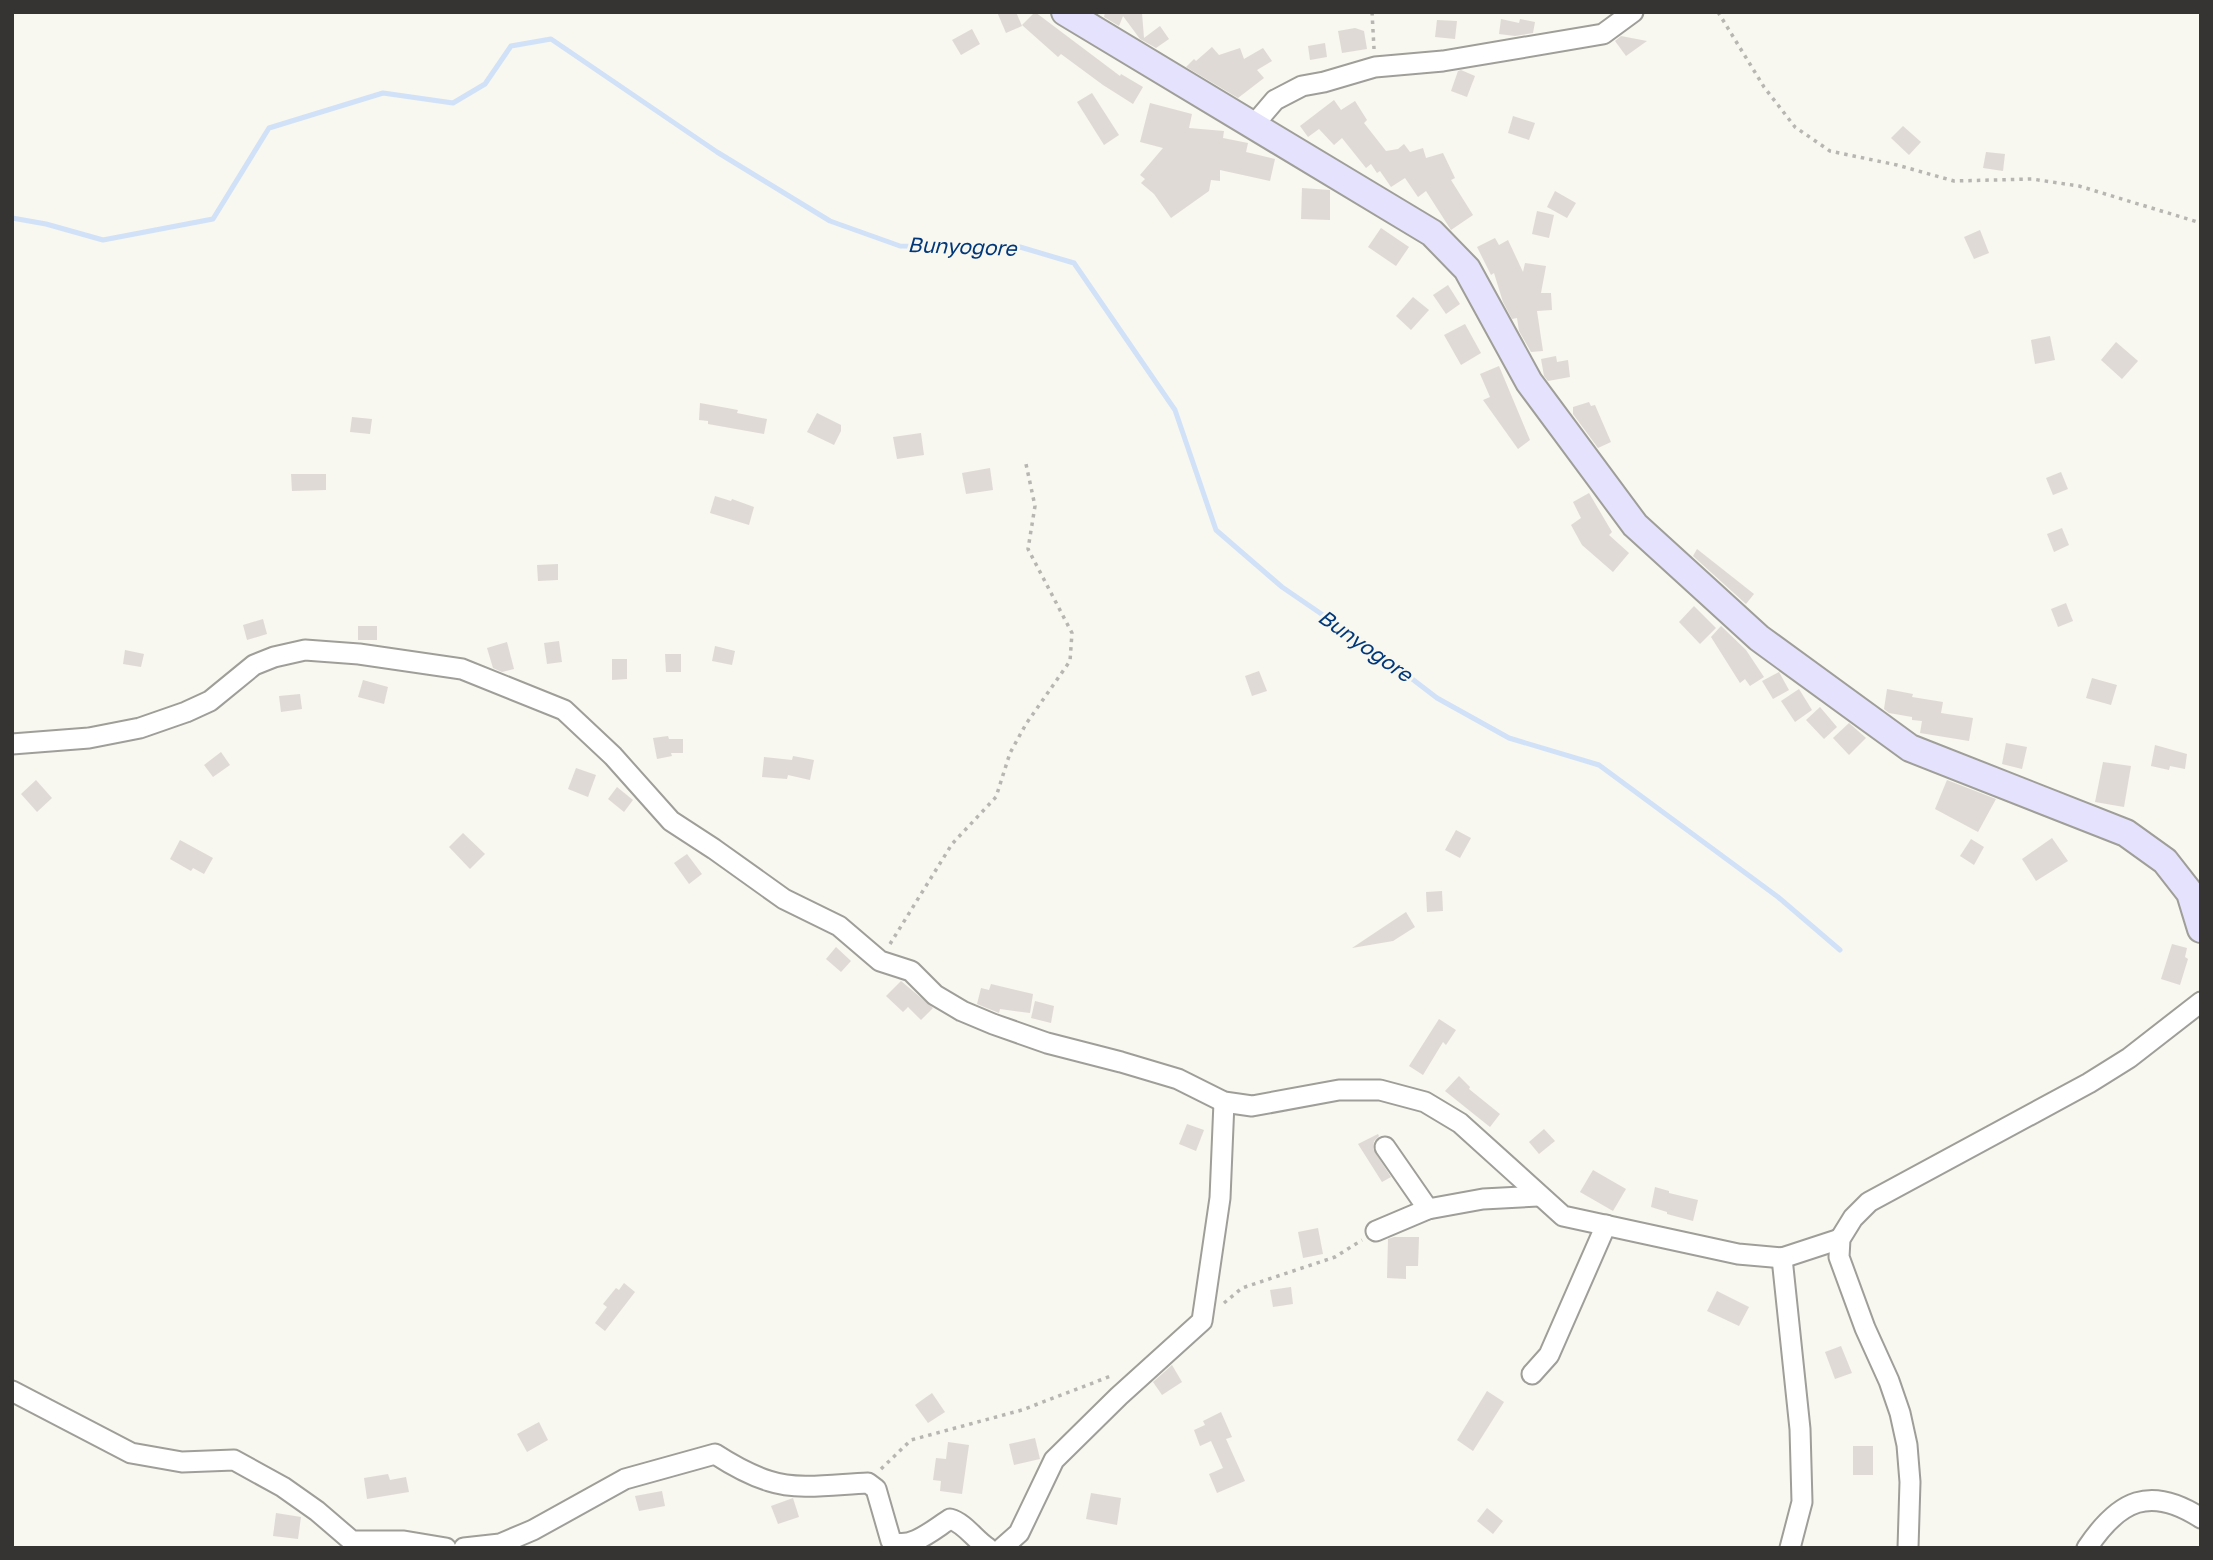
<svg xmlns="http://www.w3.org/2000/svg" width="2213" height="1560" font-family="'Golos Text',sans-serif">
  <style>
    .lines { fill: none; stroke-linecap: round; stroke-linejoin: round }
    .stream { stroke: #d0e1f8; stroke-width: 5 }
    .building { fill: #dfdad5 }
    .street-casing { stroke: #9f9e98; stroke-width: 23 }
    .secondary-casing { stroke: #9f9e98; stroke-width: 30 }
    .path { stroke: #b7b6b1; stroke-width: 3.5; stroke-dasharray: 3.5 5; stroke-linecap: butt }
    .street { stroke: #fff; stroke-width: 19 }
    .secondary { stroke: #e5e2fd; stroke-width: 26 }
    .labels { text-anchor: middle; stroke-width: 6; stroke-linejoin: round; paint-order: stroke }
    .water-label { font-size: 21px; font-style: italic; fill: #003879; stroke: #f8f7f0 }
  </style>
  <rect width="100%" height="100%" fill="#f8f7f0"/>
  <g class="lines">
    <!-- stream -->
    <path class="stream" d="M12,218l34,6 57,16 110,-21 56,-91 114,-35 70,10 32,-19 26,-38 40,-7 166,113 113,69 70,25 120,1 54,16 101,147 41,120 66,57 95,65 60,46 72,40 90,27 179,132 62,53"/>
  </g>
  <!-- building -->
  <g class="building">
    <path d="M997,12h19l6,14 -16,7z"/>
    <path d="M1035,12l85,64 1,-2 22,13 -10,17 -30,-19 -42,-31 -3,3 -36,-32z"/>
    <path d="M1105,12h20l-1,2 18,-1 2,25 16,-12 9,13 -13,9 -16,-9 -17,-23 -4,10 -15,-9z"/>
    <path d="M1501,19l18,4 1,-4 15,3 -2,11 -18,3 -16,-2z"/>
    <path d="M1437,20l20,1 -2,18 -20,-2z"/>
    <path d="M1355,28l9,3 3,18 -25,4 -4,-22z"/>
    <path d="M972,29l8,15 -19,11 -9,-15z"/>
    <path d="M1621,36l26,5 -21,15 -11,-15z"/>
    <path d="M1325,43l2,14 -17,3 -2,-14z"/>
    <path d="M1212,47l7,8 21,-7 4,11 19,-11 9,13 -15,9 7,8 -26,20 -52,-31 8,-8 2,2z"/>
    <path d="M1461,70l14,6 -8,21 -16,-6 7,-20z"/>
    <path d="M1092,93l27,42 -15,10 -27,-43z"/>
    <path d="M1334,100l7,10 14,-9 12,19 -3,3 22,28 12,-2 6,-5 6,8 13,-4 3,10 17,-5 12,25 -4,2 22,35 -22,15 -25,-39 -8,6 -13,-19 -14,9 -11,-16 -3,2 -6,-9 -5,4 -24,-30 -8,7 -15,-16 -11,8 -8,-11z"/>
    <path d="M1150,103l42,11 -3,14 35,3 -1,7 25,5 -2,9 29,7 -5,22 -50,-11v11l-9,-1 -2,11 -38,27 -17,-24 -13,-11 4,-4 -5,-4 23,-27 -23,-6z"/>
    <path d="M1513,116l22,7 -6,17 -21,-7z"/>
    <path d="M1903,126l18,16 -12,13 -18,-17z"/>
    <path d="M1986,152l19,2 -2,17 -20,-3z"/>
    <path d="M1302,188l28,2v30l-29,-1z"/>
    <path d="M1555,191l21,12 -9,15 -20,-11z"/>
    <path d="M1537,211l17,4 -5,23 -17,-4z"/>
    <path d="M1381,228l28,19 -13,19 -28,-19z"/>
    <path d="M1980,230l9,23 -15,6 -10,-22z"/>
    <path d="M1495,238l4,7 9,-5 15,32 2,-9 21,3 -5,27h10l1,17 -15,1 6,40 -12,1 -12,-21 -2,-13 -5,1 -9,-17 -9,-29 -3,2 -14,-28z"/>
    <path d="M1448,285l12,19 -14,10 -13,-19z"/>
    <path d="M1413,297l16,13 -18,20 -15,-14z"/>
    <path d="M1465,324l16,29 -20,12 -17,-30z"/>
    <path d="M2050,336l5,24 -20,4 -4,-24z"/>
    <path d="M2116,342l22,19 -16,18 -21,-19z"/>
    <path d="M1556,356l1,6 11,-2 2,17 -22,4 -4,-5 -3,-17z"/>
    <path d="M1499,366l31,74 -12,9 -35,-49 7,-3 -10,-23z"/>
    <path d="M1589,402l2,4 4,-1 16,37 -13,6 -25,-34v-7z"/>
    <path d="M700,403l38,7 -1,3 30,6 -3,15 -56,-10v-3l-9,-1z"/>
    <path d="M817,413l24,12v6l-7,14 -27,-13z"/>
    <path d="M352,417l20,2 -2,15 -20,-2z"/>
    <path d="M921,433l3,22 -27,4 -4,-22z"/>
    <path d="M990,468l3,22 -27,4 -4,-21z"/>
    <path d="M2061,472l7,17 -15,6 -7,-17z"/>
    <path d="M291,474h35v16l-34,1z"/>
    <path d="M1589,493l23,39 -3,3 20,18 -16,19 -31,-27 -11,-20 10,-7 -8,-16z"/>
    <path d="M715,496l16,5 1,-2 22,8 -5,18 -39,-12z"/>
    <path d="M2062,528l7,17 -15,7 -7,-18z"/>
    <path d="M1697,549l57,45 -8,10 -53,-48z"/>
    <path d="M558,564v16l-20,1 -1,-16z"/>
    <path d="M2066,603l7,18 -15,6 -7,-18z"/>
    <path d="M1694,606l22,22 -16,16 -21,-22z"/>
    <path d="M263,619l4,15 -20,6 -4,-15z"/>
    <rect x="358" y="626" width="19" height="14"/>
    <path d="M1721,626l25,24 18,27 -14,9 -5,-7 -5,4 -29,-46z"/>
    <path d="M559,641l3,21 -15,2 -3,-21z"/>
    <path d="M507,642l7,27 -12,3 -9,-4 -6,-20z"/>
    <path d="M715,646l20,5 -3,14 -20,-4z"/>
    <path d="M125,650l19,4 -3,13 -18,-3z"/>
    <path d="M665,654h16v18h-15z"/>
    <path d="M612,659h15v20l-15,1z"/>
    <path d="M1259,671l8,20 -15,5 -7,-20z"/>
    <path d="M1779,672l10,18 -16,9 -11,-18z"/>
    <path d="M2092,678l25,7 -6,20 -25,-7z"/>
    <path d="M363,680l25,7 -4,17 -26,-7z"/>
    <path d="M1799,689l13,21 -17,12 -14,-21z"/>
    <path d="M1887,689l26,5 -1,3 31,5 -2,11 32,5 -4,23 -49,-8 2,-12 -10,-1v-3l-23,-4 -5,-4z"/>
    <path d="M300,694l2,15 -21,3 -2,-16z"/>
    <path d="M1820,707l17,20 -13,12 -18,-19z"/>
    <path d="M1849,723l17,15 -17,17 -16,-17z"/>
    <path d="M668,736l1,3h14v14h-12l1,3 -15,3 -4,-21z"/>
    <path d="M2006,743l21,4 -5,22 -20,-5z"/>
    <path d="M2155,745l32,9 -2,15 -15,-3 -1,4 -18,-4z"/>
    <path d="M221,752l9,13 -17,12 -9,-12z"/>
    <path d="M793,756l21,4 -4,20 -22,-5 -1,4 -25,-2 2,-20 28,3z"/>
    <path d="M2103,762l28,4 -7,41 -29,-5z"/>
    <path d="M576,768l20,7 -8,22 -20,-8z"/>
    <path d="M36,780l16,18 -15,14 -16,-18z"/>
    <path d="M1947,780l49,19 -18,33 -43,-23z"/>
    <path d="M617,787l16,13 -9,12 -16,-13z"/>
    <path d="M1456,830l15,8 -11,20 -15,-8z"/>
    <path d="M463,833l22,21 -15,15 -21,-22z"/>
    <path d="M2052,838l16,23 -32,20 -14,-22z"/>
    <path d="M1971,839l13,8 -10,18 -14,-9z"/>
    <path d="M180,840l33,18 -9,16 -11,-6 -2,3 -21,-12z"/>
    <path d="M687,854l15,20 -13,10 -15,-21z"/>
    <path d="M1442,891l1,20 -16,1 -1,-20z"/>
    <path d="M1406,912l9,15 -22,14 -41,7z"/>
    <path d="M2172,944l15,4 -2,9 3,2 -8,26 -19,-6z"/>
    <path d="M836,947l15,14 -10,11 -15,-13z"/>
    <path d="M901,981l32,27 -12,12 -13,-13 -5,5 -17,-16z"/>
    <path d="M991,984l42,10 -3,19 -30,-4 -1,4 -22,-9 4,-16 8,2z"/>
    <path d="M1035,1001l19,5 -3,17 -20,-5z"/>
    <path d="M1439,1019l17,11 -10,15 -3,-3 -20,33 -14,-9z"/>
    <path d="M1459,1076l11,11 -1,2 31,25 -10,13 -45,-36z"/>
    <path d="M1187,1124l17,6 -8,21 -17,-7z"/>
    <path d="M1544,1129l11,12 -16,13 -10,-12z"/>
    <path d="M1378,1134l1,2 -5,5 -1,8 18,28 -9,5 -24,-38z"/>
    <path d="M1593,1170l33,19 -13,22 -33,-19z"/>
    <path d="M1655,1187l14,4v2l29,7 -5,21 -26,-7v-2l-16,-5z"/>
    <path d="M1318,1228l5,26 -20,4 -5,-26z"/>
    <path d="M1394,1237h25l-1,29h-12v13l-19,-1 1,-39z"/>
    <path d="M624,1283l11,9 -30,39 -10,-8 12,-16 -4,-3 13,-16 3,2z"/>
    <path d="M1291,1287l2,17 -20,3 -3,-17z"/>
    <path d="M1717,1291l32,16 -10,19 -32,-15z"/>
    <path d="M1841,1346l11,27 -17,6 -10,-27z"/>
    <path d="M1172,1365l10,17 -20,13 -9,-13z"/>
    <path d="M1487,1391l17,11 -31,49 -16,-11z"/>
    <path d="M932,1393l13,19 -17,11 -13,-18z"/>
    <path d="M1221,1412l11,25 -6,2 19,42 -28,12 -8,-19 14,-6 -12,-27 -11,5 -6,-16 11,-5 -2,-4z"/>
    <path d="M539,1422l9,18 -21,12 -10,-18z"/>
    <path d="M1035,1438l5,21 -26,6 -5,-21z"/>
    <path d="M948,1442l21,3 -7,49 -22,-3 1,-10 -8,-1 3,-22 10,1z"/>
    <rect x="1853" y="1446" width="20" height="29"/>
    <path d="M388,1474l2,6 16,-3 3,15 -42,7 -3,-21z"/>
    <path d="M662,1491l3,15 -26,5 -4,-15z"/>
    <path d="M1091,1493l30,5 -4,27 -31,-6z"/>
    <path d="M793,1498l6,19 -21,7 -7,-18z"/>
    <path d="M1487,1508l16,13 -10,13 -16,-13z"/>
    <path d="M276,1513l25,4 -3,22 -25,-3z"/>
  </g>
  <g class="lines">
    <defs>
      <g id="street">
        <path d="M1252,127l23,-27 27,-14 22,-4 51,-15 68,-6 160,-27 30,-22"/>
        <path d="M12,744l77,-6 51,-10 46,-16 24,-11 44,-36 20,-8 31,-7 54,4 103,15 102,41 49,46 58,65 43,28 70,50 55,27 41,35 31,10 24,24 27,16 31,13 54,19 74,19 57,17 46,23 28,4 87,-16h41l45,12 35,21 103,93 175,38 44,4 58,-19"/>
        <path d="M1385,1147l43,62"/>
        <path d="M1376,1231l52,-22 55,-10 55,-3"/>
        <path d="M1782,1258l18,171 2,73 -12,46"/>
        <path d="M1532,1374l17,-19 57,-130"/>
        <path d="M12,1391l119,62 51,9 52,-2 49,27 34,24 35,30h52l42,7"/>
        <path d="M464,1548l36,-4 33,-14 92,-51 90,-25c17,11 35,21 54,27 30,10 68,3 99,2l8,6 15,52c19,10 43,-12 59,-22 15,4 25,21 38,29"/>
        <path d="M1002,1548l17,-15 35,-73 65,-64 83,-75 18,-123 4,-96"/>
        <path d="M1908,1548l2,-66 -3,-37 -7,-32 -11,-32 -24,-53 -26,-71 1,-18 13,-21 16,-16 220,-119 40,-25 72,-56"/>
        <path d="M2087,1548c32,-48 63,-63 114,-30"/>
      </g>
      <path id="secondary" d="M1065,12l367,221 35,36 62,113 106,143 124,113 151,110 216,85 39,28 25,32 11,36"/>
    </defs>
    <!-- street casing -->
    <use href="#street" class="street-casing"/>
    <!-- secondary casing -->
    <use href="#secondary" class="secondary-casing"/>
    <!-- path -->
    <g class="path">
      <path d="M1372,12l2,37"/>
      <path d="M1718,12l46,75 31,40 35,24 67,14 57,16 78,-2 47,7 122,37"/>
      <path d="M890,944l62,-100 44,-47 14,-44 16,-29 44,-63 2,-28 -44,-84 7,-43 -9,-42"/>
      <path d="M1224,1303l18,-15 93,-31 27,-17"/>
      <path d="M881,1469l30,-29 111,-30 89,-34"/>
    </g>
    <!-- street -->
    <use href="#street" class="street"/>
    <!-- secondary -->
    <use href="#secondary" class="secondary"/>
  </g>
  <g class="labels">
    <!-- water labels -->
    <g class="water-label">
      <text transform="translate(962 247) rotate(2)" y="7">Bunyogore</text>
      <text transform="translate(1365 646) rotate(35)" y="7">Bunyogore</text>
    </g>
  </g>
  <!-- border -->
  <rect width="2213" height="1560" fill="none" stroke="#353432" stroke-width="28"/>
</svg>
